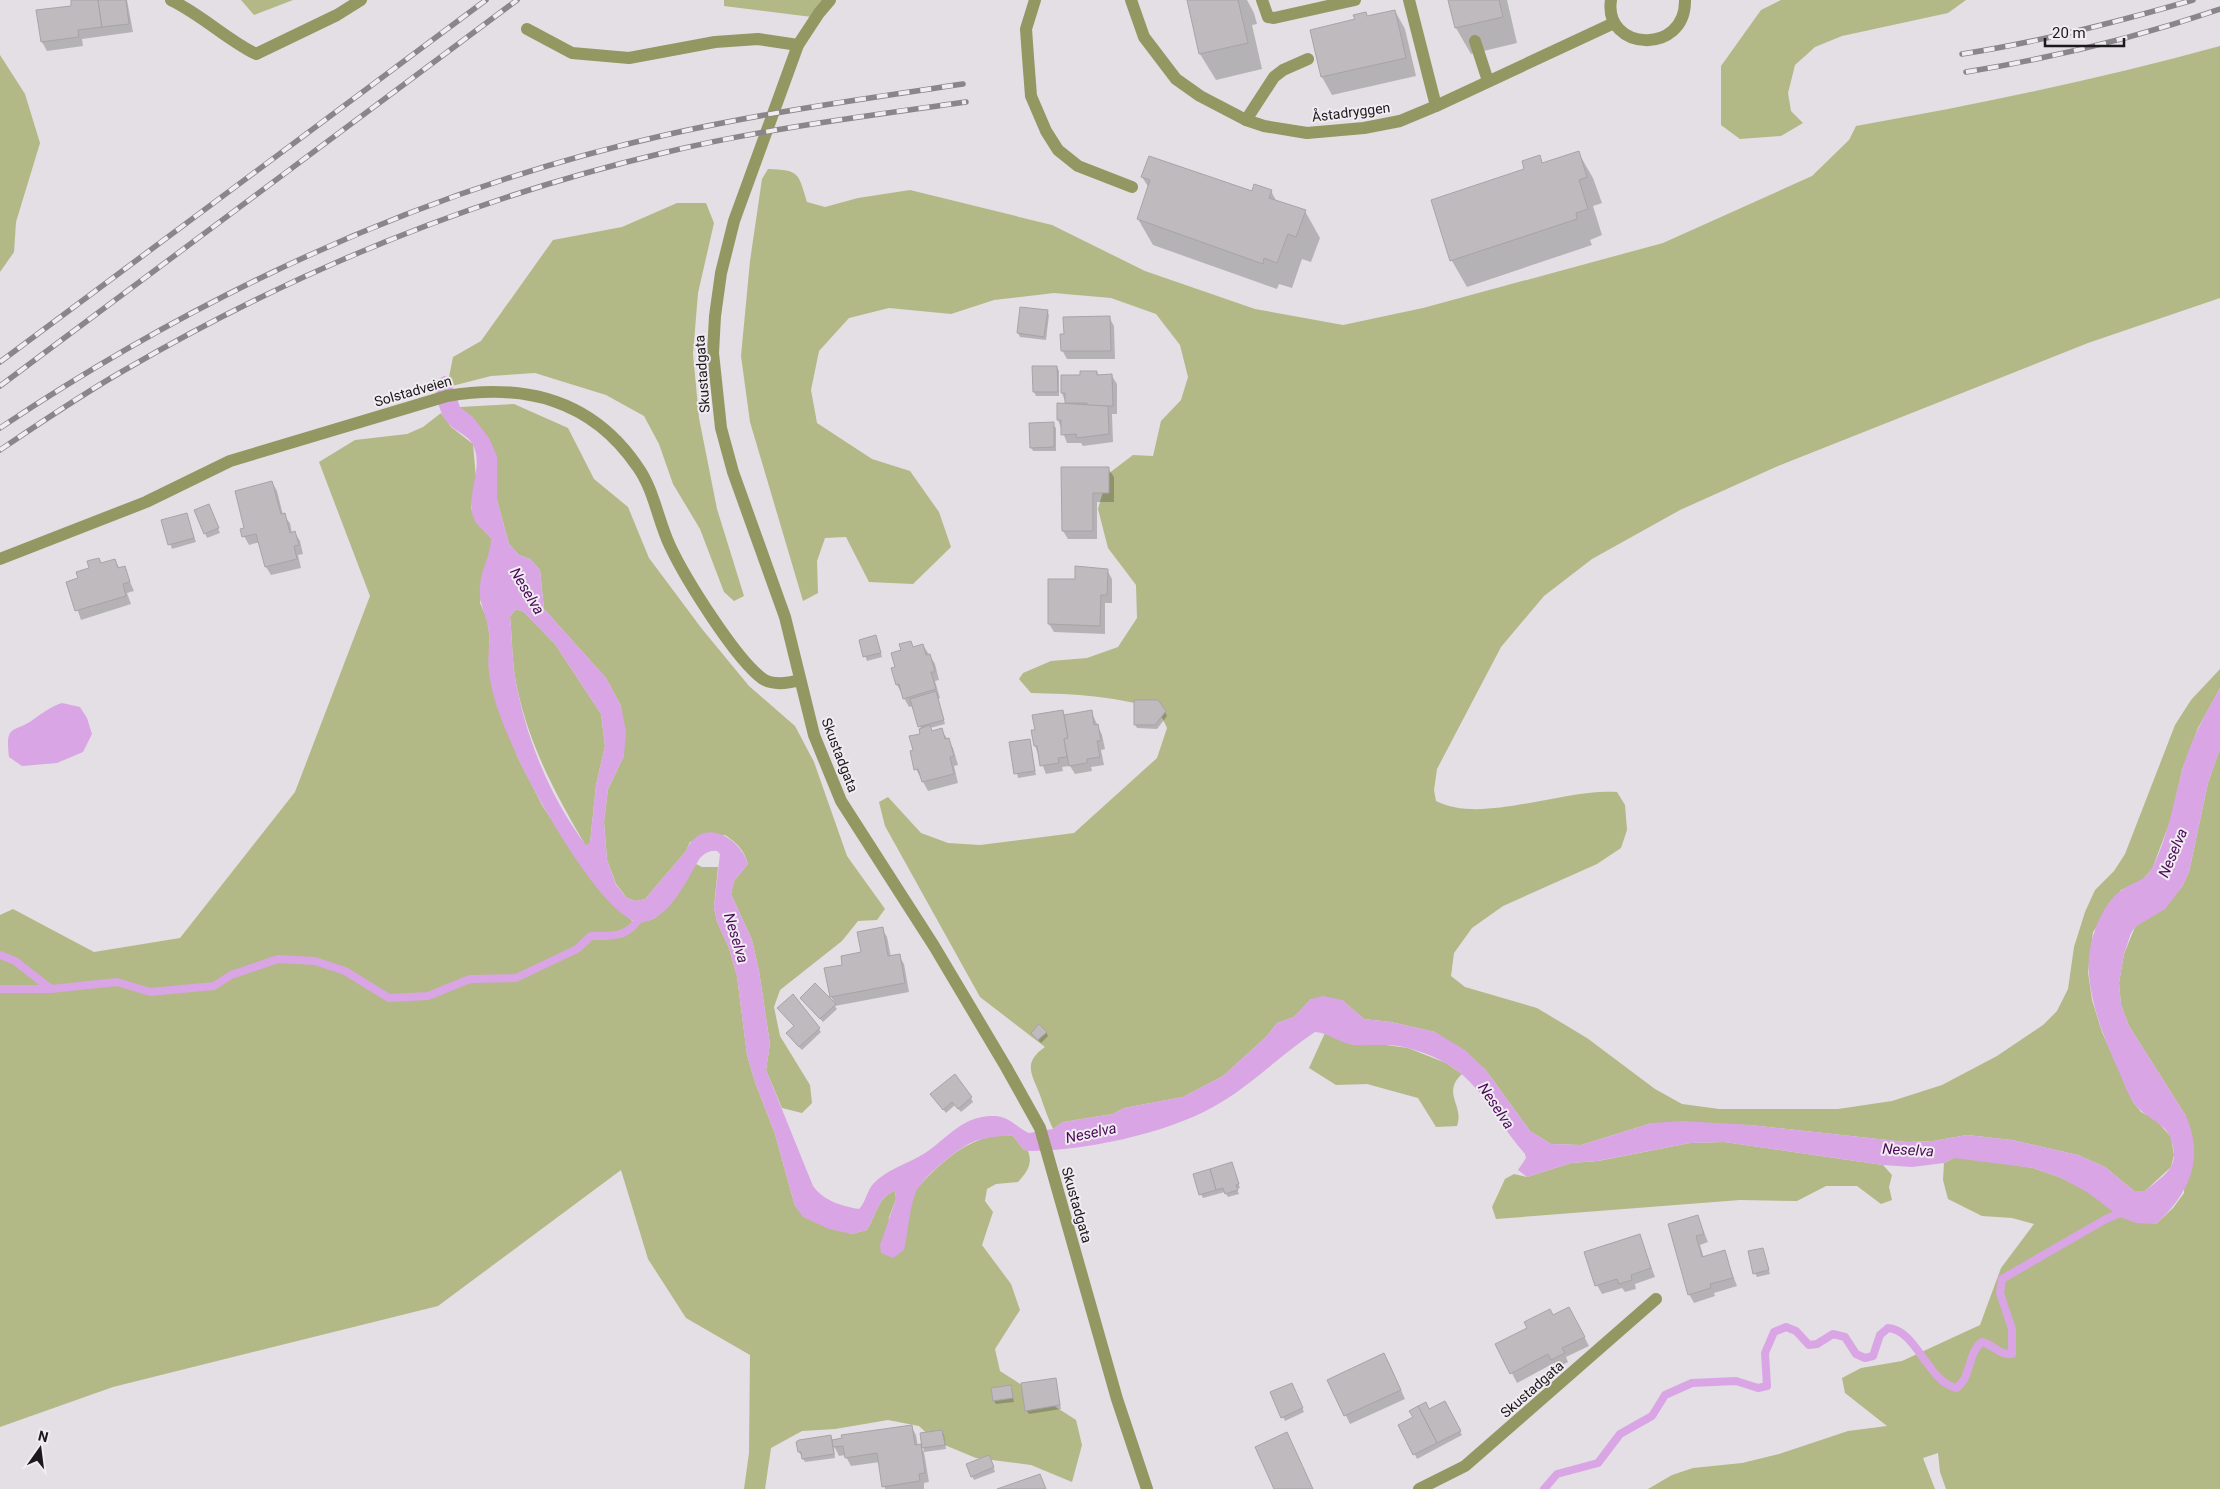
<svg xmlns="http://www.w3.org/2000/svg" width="2220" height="1489" font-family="Roboto,sans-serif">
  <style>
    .green { fill: #b3b887 }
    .water { fill: #d9a5e4; fill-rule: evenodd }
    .shadow { fill: #0003 }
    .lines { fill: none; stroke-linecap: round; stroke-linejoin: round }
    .stream { stroke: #d9a5e4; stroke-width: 8 }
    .building { fill: #bebabe; stroke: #a7a3a7 }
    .service { stroke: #939762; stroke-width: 12 }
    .minor { stroke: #939762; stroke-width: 12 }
    .rail-casing { stroke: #898689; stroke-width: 5.5 }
    .rail { stroke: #f0ecf1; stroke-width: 4; stroke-dasharray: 11; stroke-linecap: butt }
    .labels { text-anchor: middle; stroke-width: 4; stroke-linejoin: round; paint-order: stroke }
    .street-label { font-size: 14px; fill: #1b191b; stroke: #f0ecf1 }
    .water-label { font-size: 15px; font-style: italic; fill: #4a0957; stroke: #f0ecf1 }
  </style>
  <rect width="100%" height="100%" fill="#e3dfe4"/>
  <!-- green -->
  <g class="green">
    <path d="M241,0h52l-39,15z"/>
    <path d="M724,0h103l-15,17 -88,-11z"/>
    <path d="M1781,0h185l-18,13 -106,23 -27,11 -20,18 -7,28 3,18 12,12 -22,13 -41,3 -19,-14v-59l40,-56z"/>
    <path d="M2220,46v252l-132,45 -310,123 -98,44 -88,49 -48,37 -43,51 -64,122 -3,21 2,11c47,24 127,-13 181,-9l8,13 2,25 -6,18 -24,16 -94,42 -31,22 -18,25 -3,23 14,11 72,21 50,30 68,51 27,15 37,5h119l54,-8 50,-16 55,-29 46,-31 14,-14 11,-22 6,-42 11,-35 10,-22 19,-19 11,-17 50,-129 16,-25 29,-31v19l-22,40 -16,42 -11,49 -19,50 -10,11 -21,10 -28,42 -5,40 4,28 10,32 31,70 8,10 15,8 15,17 3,18 -3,12 -26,24h-11l-29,-24 -27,-12 -66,-15 -45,-5 -34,6 -27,1 -156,-17 -98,-2 -71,22 -30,-1 -21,-13 -45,-62 -50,-37 -44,-10 -27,-3 -22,-19 -31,-1 -17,18 -17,6 -10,13 -44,40 -40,21 -59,11 -11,6 -50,8 -10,7c-5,-11 -9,-22 -13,-34 -8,-21 -18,-32 5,-48l-65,-50 -95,-171 -6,-24 9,-5 33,36 27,10 32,2 94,-12 83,-75 10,-30 -9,-19c-44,-13 -82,-15 -127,-16l-12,-14 4,-6 28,-12 36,-3 31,-11 19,-29 -1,-33 -28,-37 -10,-39 10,-35 25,-19 20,1 8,-35 20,-21 7,-23 -8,-32 -24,-31 -45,-16 -57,-5 -60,7 -43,14 -62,-6 -40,10 -30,33 -8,39 6,33 55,36 38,12 29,41 12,35 -38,37 -44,-2 -23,-45 -21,1 -8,23 1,32 -15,8 -53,-179 -9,-66 9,-95 12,-82 6,-10c32,1 30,4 39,33l18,5 33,-9 52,-8 142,35 93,46 110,38 88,16 80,-17 240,-65 149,-67 37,-36 7,-14c123,-22 244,-47 364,-80z"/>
    <path d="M0,55l25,39 15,49 -24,79 -2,30 -14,20z"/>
    <path d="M677,203h29l8,20 -16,70 -5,61 6,64 18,91 27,87 -10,5 -10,-9 -24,-63 -27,-45 -14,-40 -15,-28 -38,-21 -71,-22 -44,3 -39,10 -3,-9 4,-20 28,-16 72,-101 69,-13z"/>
    <path d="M514,404l54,24 26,51 34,28 21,51 53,71 47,57 46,40 19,36 33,94 38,53 -8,11 -19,1 -16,20 -62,49 -6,17 6,29 30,49 2,18 -10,10 -20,-5 -16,-38 4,-26 -11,-73 -7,-31 -21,-46 3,-13 14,-17c-4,-14 -11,-21 -23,-29l-35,7 -4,9 -41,48 -9,2 -9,-3 -11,-14 -9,-24 -3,-38 4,-33 16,-33 -3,-50 -15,-28 -62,-69 -4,-39 -10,-11 -11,-4 -10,-11 -12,-44v-21l-37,-72z"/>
    <path d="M441,413l10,14 22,17 3,34 -5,30 5,14 15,16v10l-11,55 7,16 2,14v38l9,37 20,50 24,47 29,45 61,71c8,1 15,1 23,-3 13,-9 32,-40 41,-54l6,3h16l-4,40 3,15 12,26 8,28 10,79 8,27 20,52 20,72 56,28 16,-4c9,-14 11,-34 28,-39l1,8 -8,21c34,-34 70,-90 125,-84l10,13 5,2c5,13 -1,21 -10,31l-22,2 -9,5 -2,12 8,11 -11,33 29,39 9,26 -25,39 5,22 76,49 6,25 -10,37 -41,-17 -55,-7 -41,-17 -16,-15 -31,-6 -53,9 -33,2 -31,17 -6,41h-21l5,-36 1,-98 -64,-37 -38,-59 -27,-89 -183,136 -325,81 -113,40v-512l13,-6 81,43 86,-14 115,-146 75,-196 -51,-134 36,-22 52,-6 16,-7z"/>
    <path d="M516,609l8,3 31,32 46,70 4,32 -9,39 -6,58 -4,3c-32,-54 -60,-107 -71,-169 -3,-20 -3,-41 -5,-61z"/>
    <path d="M2220,748v741h-274l-6,-17 -2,-19 -15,5 12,31h-287l24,-14 21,-7 49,-5 37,-9 69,-23 39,-5 -42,-33 -3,-15 19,-10 41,-7 78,-36 21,-57 33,-44 -22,-6 -30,-2 -34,-17 -5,-19 1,-17 10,-5h14l65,10 26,9 97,47 17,-16 11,-15 2,-77 -57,-90 -8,-21 -2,-22 5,-29 11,-27 47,-40 7,-15 19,-89z"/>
    <path d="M1325,1033l29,12 17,-2 37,5 38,15 16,11c-21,19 3,32 -5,52l-21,1 -18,-29 -51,-14 -31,1 -27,-17z"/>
    <path d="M1724,1142l159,23 9,10 -3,12 3,13 -11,4 -24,-18h-31l-29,15 -57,-1 -244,19 -4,-12 13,-28 9,-5 13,3 44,-14 27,-2 92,-18z"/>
  </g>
  <!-- water -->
  <g class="water">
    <path d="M444,376l5,1 11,30 13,10 16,21 8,18v44l12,44 10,11 11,4 10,11 4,39 62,69 15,28 5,25 -2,25 -16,33 -4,33 3,38 9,25 11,13 9,3 9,-2 41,-48c15,-35 53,-15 62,13l-14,17 -3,13 21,46 7,31 11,73 -4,26 47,116c11,15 28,20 46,23 7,-7 8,-19 15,-26 13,-13 30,-18 46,-27 25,-14 41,-42 76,-40 13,1 22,12 33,17l24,-4 10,-7 50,-8 11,-6 59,-11 40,-21 44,-40 10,-13 17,-6 17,-18 12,-3 19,4 22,19 27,3 44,10 30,18 20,19 45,62 21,13 30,1 71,-22 31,-2 67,4 156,17 27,-1 34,-6 45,5 66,15 27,12 29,24h11c12,-10 30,-20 29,-37 -2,-34 -25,-30 -40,-51 -7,-9 -10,-21 -15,-31 -14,-32 -27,-63 -30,-97 -3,-27 10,-70 33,-85 11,-8 22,-8 30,-22 16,-30 21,-65 30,-97 8,-30 23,-56 38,-83v60l-12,35 -19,89 -7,15 -17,22 -30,18 -4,6 -7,21 -5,29 2,22 8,21 57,90c19,44 3,77 -30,108l-20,-1 -16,-6 -33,-25 -28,-15 -26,-9 -79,-10 -10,5 -32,4 -29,-2 -159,-23 -34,1 -93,18 -26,2 -44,14 -9,-7 8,-12 -1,-4c-21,-23 -35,-52 -56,-73 -16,-17 -39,-27 -61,-33 -18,-5 -35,-2 -53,-3 -14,-1 -26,-12 -40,-13 -35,23 -65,55 -102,75 -48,27 -130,44 -185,44l-5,-2 -10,-13c-11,-1 -27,2 -38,5 -16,6 -54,37 -60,53 -6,18 -7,38 -11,56l-11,8 -12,-5 -1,-8 16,-46 -1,-8c-17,5 -19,25 -28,39l-15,4 -23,-5 -26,-12 -8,-11 -20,-72 -20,-52 -8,-27 -10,-79 -8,-28 -12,-26 -3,-15 6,-53 -3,-3c-7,-1 -12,2 -17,7 -13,21 -29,59 -56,64 -36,7 -112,-133 -126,-164 -12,-27 -26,-57 -29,-86 -2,-13 1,-26 0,-38 -1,-17 -11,-30 -9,-48 1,-17 11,-31 11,-48 -5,-6 -13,-11 -16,-17 -12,-23 10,-52 -2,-76 -4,-9 -14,-12 -21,-18 -13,-11 -15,-29 -18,-45zM516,609l8,3 31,32 46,70 4,32 -9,39 -6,58 -4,2c-36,-47 -61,-109 -71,-168 -3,-20 -3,-41 -5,-61z"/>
    <path d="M62,703l18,4 7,11 5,16 -9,18 -26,11 -35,3 -13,-9c-4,-34 4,-23 25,-38 10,-7 16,-12 28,-16z"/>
  </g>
  <!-- shadow -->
  <g class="shadow">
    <path d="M80,0h47l6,32 -51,7 1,7 -36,5 -5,-9 -4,-30 35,-5z"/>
    <path d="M1188,0h59l7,13 3,11 -5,1 10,44 -46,11 -16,-26z"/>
    <path d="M1449,0h58l10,43 -46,11 -15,-26z"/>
    <path d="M1395,11l10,18 11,47 -84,19 -10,-18 -10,-46z"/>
    <path d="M1578,152l15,26 9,25 -9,3 9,29 -12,5 2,5 -125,42 -15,-26 -20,-60 94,-31 13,-13 4,7z"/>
    <path d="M1142,177l110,16 19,-2 6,11 28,9 15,27 -9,24 -9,-3 -10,29 -13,-4 -2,5 -124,-44 -15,-26 11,-31z"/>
    <path d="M1047,311l2,4 -3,25 -26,-3 -2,-4z"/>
    <path d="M1109,317l5,9 1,33h-48l-5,-9z"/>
    <path d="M1057,367l2,4v25h-23l-2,-4z"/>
    <path d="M1097,372l2,4h13l5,8v30h-5l1,28 -30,4 -2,-3h-14l-9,-23v-16h8l-4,-11 20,-17z"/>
    <path d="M1053,424l3,4v23h-23l-2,-4z"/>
    <path d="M1108,468l6,9v25h-17v37h-29l-5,-8z"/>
    <path d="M272,482l5,9 6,24 7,8 2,10h3l5,8 3,13 -5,1 3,13 -30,7 -5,-8 -6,-25 -11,3 -5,-9z"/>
    <path d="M210,509l10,24 -13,5 -11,-28z"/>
    <path d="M186,514l10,28 -24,7 -9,-28z"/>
    <path d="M99,559l3,5 13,-4 5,9 4,-1 10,23 -7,2 4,11 -50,16 -13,-37 11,-4z"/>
    <path d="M1107,570l5,9v24h-7v31l-51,-2 -5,-8 27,-43z"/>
    <path d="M877,640l5,17 -15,4 -7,-20z"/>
    <path d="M911,642l3,6 9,-3 12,19 4,16 -4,1 5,17 -2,1 7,25 -15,4 3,4 8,-3 12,19 5,17 -4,1 4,17 -30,8 -12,-22 5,-40 -7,-23 -5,1 -5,-9 -7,-13 -4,-16 3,-1 7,-17z"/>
    <path d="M1062,711l3,5 26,-5 11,24 3,14 -4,1 3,15 -13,2 1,4 -17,3 -5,-8 -8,1 1,4 -17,3 -11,-28 1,-16z"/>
    <path d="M1165,712l2,4 -10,13 -20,-1 -2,-4z"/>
    <path d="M1029,740l7,35 -18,3 -7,-35z"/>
    <path d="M882,929l5,8 4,20 8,-1 5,8 5,28 -74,14 2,3 -14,13 -22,-24 34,5 -4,-6 13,-31 19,-13z"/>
    <path d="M795,1027l24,2 2,3 -19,18 -12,-13z"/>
    <path d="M1046,1032l2,4 -7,7 -9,-10z"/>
    <path d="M934,1098h37l2,4 -12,10 -6,-7 -9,8z"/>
    <path d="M1232,1164l8,24 -3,1 2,5 -11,3 -3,-5 -22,6 -2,-4z"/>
    <path d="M1698,1217l10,25 -8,3 4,13 20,-6 13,34 -23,7 1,3 -21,7 -5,-9z"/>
    <path d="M1640,1236l15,41 -20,7 1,5 -11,3 -3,-4 -20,6 -5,-9z"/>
    <path d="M1762,1249l8,25 -13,3 -2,-4z"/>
    <path d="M1553,1316l21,1 15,29 -23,11 2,5 -11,6 -3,-5 -37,20 -20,-39z"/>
    <path d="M1389,1363l16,36 -55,25 -21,-43z"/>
    <path d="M1055,1380l6,29 -32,5 -3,-4z"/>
    <path d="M1010,1386l4,16 -18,2 -2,-3z"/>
    <path d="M1293,1388l11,24 -19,9 -14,-28z"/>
    <path d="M1445,1402l17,33 -45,24 -17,-34z"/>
    <path d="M911,1426l5,9 2,11h2l4,6 -3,-18 21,-3 2,4 2,14 -22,3 5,30 -5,1v6h-39l-5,-27 -29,4 -6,-11 -6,1 -5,-10 1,12 -30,4 -6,-10 -1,-9 32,-7 3,5z"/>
    <path d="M991,1460l4,12 -21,8 -2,-4z"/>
  </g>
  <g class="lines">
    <!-- stream -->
    <g class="stream">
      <path d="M0,955l15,6 36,28"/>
      <path d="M0,989h51l66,-7 33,10 64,-6 17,-11 47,-16 37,2 30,10 44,27 39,-2 42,-17 46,-1 61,-29 14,-13c26,0 38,1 52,-23"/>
      <path d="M1544,1489l13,-15 41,-11 22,-29 32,-18 13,-21 27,-12 44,-2 22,7 9,-2 -2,-33 9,-21 12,-5 10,4 13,14 8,-1 16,-10 12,3 11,17 9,4 8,-2 7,-21 8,-7c29,2 39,53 68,60 16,-10 11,-35 26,-46 12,3 17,13 30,12v-25l-12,-36 2,-14 104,-60 19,-8"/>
    </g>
  </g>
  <!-- building -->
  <g class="building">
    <path d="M71,0h27l4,27 -24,3 1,7 -38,5 -5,-32 35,-4z"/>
    <path d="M98,0h28l3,24 -27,3z"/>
    <path d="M1187,0h51l10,43 -49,11z"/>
    <path d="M1448,0h51l4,17 -48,11z"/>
    <path d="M1395,10l11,48 -85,19 -11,-47 45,-11 -2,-4 13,-3 1,4z"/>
    <path d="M1579,151l8,26 -8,3 9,29 -12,4 1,6 -127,42 -19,-61 93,-31 -2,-8 18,-6 2,8z"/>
    <path d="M1149,156l103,35 2,-7 18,6 -3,8 37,12 -10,27 -8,-3 -11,29 -13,-5 -1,6 -126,-45 13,-39 -9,-3z"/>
    <path d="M1020,307l28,3 -4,27 -27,-4z"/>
    <path d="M1110,316l1,35h-50l-1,-17h4l-1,-17z"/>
    <path d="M1032,366h25l1,26h-25z"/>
    <path d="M1080,371h17v4l15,-1 1,32h-26v-3h-22v-10h-4v-18h19z"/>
    <path d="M1057,403l51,3 1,28 -32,4 -1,-4 -15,1v-15h-4z"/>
    <path d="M1054,422v25l-24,1 -1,-25z"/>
    <path d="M1061,467h48v26h-16v38h-31z"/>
    <path d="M272,481l9,33 4,-1 5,20 5,-2 4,14 -5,1 3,13 -32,8 -9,-33 -14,3 -2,-8 4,-1 -9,-37z"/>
    <path d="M209,504l10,24 -15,6 -10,-24z"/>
    <path d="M187,513l7,25 -26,7 -7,-25z"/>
    <path d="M99,558l2,5 14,-4 3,9 7,-2 5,16 -7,2 3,12 -51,15 -9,-29 12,-4 -2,-6 13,-4 -2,-7z"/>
    <path d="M1075,566l33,3 -1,26h-6l-1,31 -52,-2v-45h27z"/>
    <path d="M876,635l5,18 -18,4 -4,-17z"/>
    <path d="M911,641l2,6 10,-3 3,11 4,-1 5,18h-4l5,17 -33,10 -4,-15 -3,1 -5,-17 4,-1 -4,-14 10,-3 -2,-6z"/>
    <path d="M936,691l8,29 -26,7 -8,-28z"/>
    <path d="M1134,700h24l8,11 -11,14h-21z"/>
    <path d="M1063,710l5,28 -4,1 3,18 -9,1 1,5 -19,3 -3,-20h-3l-3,-16h4l-3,-15z"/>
    <path d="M1092,710l2,15 4,-1 3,17h-4l3,16 -13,2v4l-18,3 -5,-27 4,-1 -4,-23z"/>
    <path d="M930,725l2,6 10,-3 3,11 4,-1 5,18 -4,1 4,17 -32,8 -4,-13 -4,1 -4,-19 3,-1 -4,-14 11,-2 -1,-5z"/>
    <path d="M1030,739l5,32 -21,3 -5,-32z"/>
    <path d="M883,927l5,29 12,-2 5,29 -75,14 -6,-29 18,-3 -1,-9 20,-4 -4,-20z"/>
    <path d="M815,983l21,21 -16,15 -20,-21z"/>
    <path d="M793,994l27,34 -21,19 -13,-14 8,-7 -17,-18z"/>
    <path d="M1039,1024l8,8 -9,8 -7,-7z"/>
    <path d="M955,1074l17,23 -14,12 -6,-7 -9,8 -13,-16z"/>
    <path d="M1232,1162l7,22 -3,1 2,5 -13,4 -2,-6 -7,2 -6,-21z"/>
    <path d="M1210,1169l6,21 -17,5 -6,-21z"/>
    <path d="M1698,1215l6,19 -8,2 6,21 23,-7 8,28 -23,6 1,4 -23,7 -20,-71z"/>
    <path d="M1640,1234l11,34 -20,7 1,5 -13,4 -2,-5 -22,7 -11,-34z"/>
    <path d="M1763,1248l6,22 -16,4 -5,-23z"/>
    <path d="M1569,1307l16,30 -23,11 3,5 -14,7 -3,-6 -38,20 -15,-30 32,-16 -3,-6 26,-13 3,6z"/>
    <path d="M1384,1353l17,37 -57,26 -17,-36z"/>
    <path d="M1056,1378l4,27 -35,6 -4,-28z"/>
    <path d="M1292,1383l11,25 -22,10 -11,-26z"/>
    <path d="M1011,1385l2,13 -20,3 -2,-13z"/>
    <path d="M1445,1401l16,30 -24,12 -19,-37 8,-4 3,7z"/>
    <path d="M1418,1406l19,37 -24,12 -15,-30 15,-8 -4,-6z"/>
    <path d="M912,1425l3,20 6,-1 4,29 -6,1 1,7 -38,6 -5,-34 -32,5 -2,-12 -10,1 -1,-7 10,-2 -1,-3z"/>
    <path d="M942,1430l3,15 -23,3 -2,-15z"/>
    <path d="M1287,1432l26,57h-39l-19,-42z"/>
    <path d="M831,1435l3,19 -32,5 -1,-7h-3l-2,-10 3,-2z"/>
    <path d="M989,1455l5,12 -23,10 -5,-13z"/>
    <path d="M1040,1474l6,15h-49z"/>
  </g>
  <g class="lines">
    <!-- service -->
    <g class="service">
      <path d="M171,0c31,15 55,39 85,54l81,-39 24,-15"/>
      <path d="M1035,0l-9,29 2,28 3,39 15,35 12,19 20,16 54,21"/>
      <path d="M1611,0c-8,51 75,56 74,0"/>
      <path d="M527,29l45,24 57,5 86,-16 43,-3 40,6"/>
      <path d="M1475,41l13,40"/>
      <path d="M1246,120l28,-43 9,-7 25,-11"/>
      <path d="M1419,1489l46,-23 191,-167"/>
    </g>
    <!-- minor -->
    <g class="minor">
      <path d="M830,0l-11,13 -21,32 -64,176 -13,52 -6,43 -2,37 8,75 12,44 52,145 29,118 27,66 93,145 72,121 34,61 77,271 30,90"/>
      <path d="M1131,0l13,37 32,42 24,17 46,24 18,6 43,7 57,-5 36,-7 36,-15 178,-83"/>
      <path d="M1262,0l6,17 6,1 81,-18"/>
      <path d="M1409,0l27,106"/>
      <path d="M0,559l146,-57 84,-41 217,-65c77,-13 144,3 190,70 17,23 21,55 33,80 15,32 66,114 93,133 11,7 26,4 37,1"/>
    </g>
    <defs>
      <g id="rail">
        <path d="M1962,54c78,-12 155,-32 231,-54"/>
        <path d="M1966,72c86,-14 172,-35 254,-63"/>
        <path d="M0,362l486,-362"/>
        <path d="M0,386l517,-386"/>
        <path d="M0,428c202,-135 424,-238 661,-292 100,-23 201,-37 302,-52"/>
        <path d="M0,450c40,-27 81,-55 123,-79 168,-98 350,-173 540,-218 99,-24 202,-37 303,-51"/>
      </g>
    </defs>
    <!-- rail casing -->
    <use href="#rail" class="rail-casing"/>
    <!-- rail -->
    <use href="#rail" class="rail"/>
  </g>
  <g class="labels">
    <!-- street labels -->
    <g class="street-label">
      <text transform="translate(1351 112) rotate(-7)" y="5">Åstadryggen</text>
      <text transform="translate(702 374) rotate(-94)" y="5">Skustadgata</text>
      <text transform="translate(413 391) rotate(-16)" y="5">Solstadveien</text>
      <text transform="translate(840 755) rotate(69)" y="5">Skustadgata</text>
      <text transform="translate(1077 1205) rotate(74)" y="5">Skustadgata</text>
      <text transform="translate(1532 1389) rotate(-41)" y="5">Skustadgata</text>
    </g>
    <!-- water labels -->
    <g class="water-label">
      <text transform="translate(527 591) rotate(59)" y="5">Neselva</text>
      <text transform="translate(2173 853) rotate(-67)" y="5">Neselva</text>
      <text transform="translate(736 938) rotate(73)" y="5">Neselva</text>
      <text transform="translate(1496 1106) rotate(56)" y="5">Neselva</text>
      <text transform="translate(1091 1133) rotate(-12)" y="5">Neselva</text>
      <text transform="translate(1908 1150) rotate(3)" y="5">Neselva</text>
    </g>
  </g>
  <!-- north arrow -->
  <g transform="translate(40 1449) rotate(14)" stroke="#f0ecf1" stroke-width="4" paint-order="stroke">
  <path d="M0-4L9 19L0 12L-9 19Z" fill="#1b191b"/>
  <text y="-8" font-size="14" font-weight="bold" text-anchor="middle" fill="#1b191b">N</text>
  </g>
  <!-- scale -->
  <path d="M2045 38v8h79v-8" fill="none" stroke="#1b191b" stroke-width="2.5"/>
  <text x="2052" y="38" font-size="15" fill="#1b191b" stroke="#f0ecf1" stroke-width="4" paint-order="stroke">20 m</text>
</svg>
